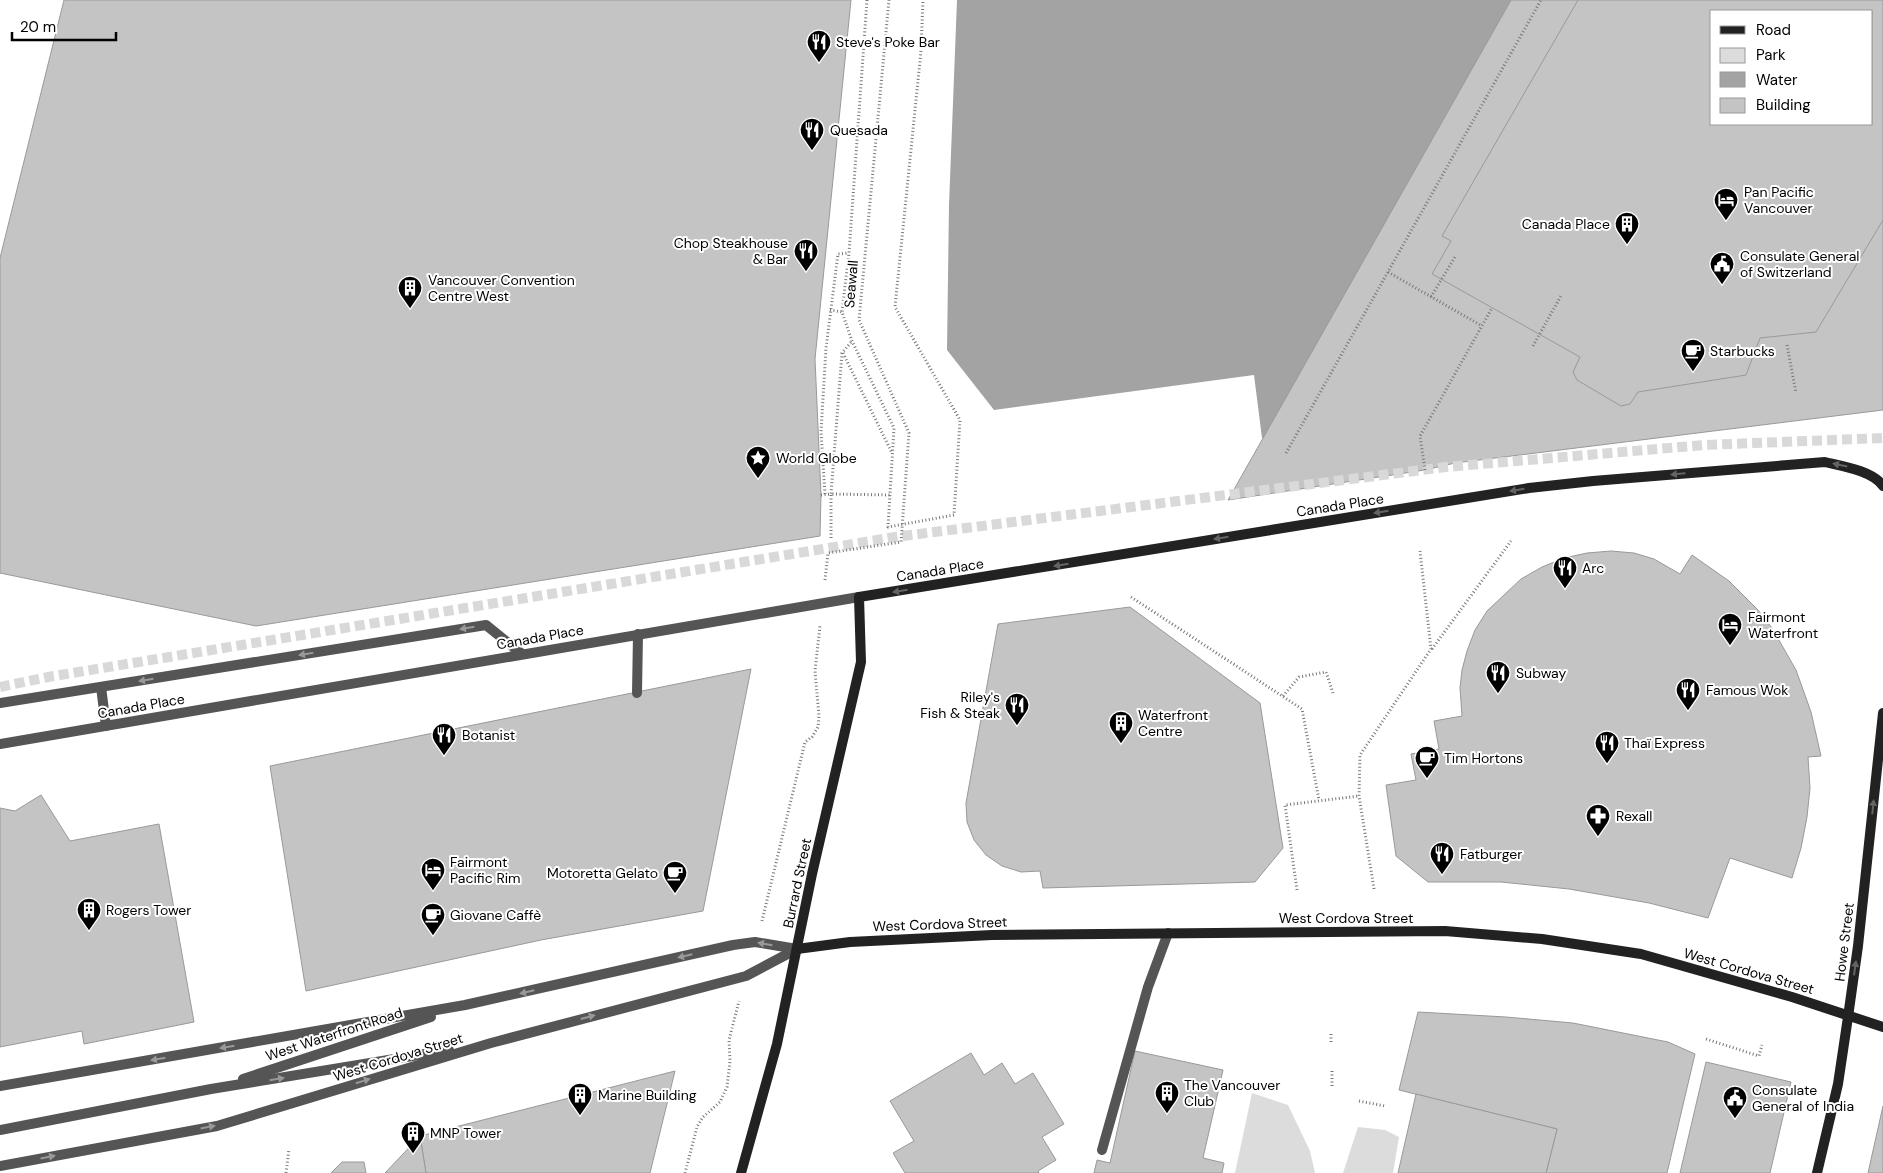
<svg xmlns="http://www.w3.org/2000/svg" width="1883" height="1173" font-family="'DM Sans',sans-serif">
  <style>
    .green { fill: #dcdcdc }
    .water { fill: #a3a3a3; fill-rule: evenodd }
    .building { fill: #c4c4c4; stroke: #999; fill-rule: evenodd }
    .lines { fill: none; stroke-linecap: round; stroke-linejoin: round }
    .street-tunnel { stroke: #d9d9d9; stroke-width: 10; stroke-dasharray: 10 5; stroke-linecap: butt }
    .path { stroke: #777; stroke-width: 3; stroke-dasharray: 1 2.5; stroke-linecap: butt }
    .lane { stroke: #555; stroke-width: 10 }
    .street { stroke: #555; stroke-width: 10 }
    .secondary { stroke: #222; stroke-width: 10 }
    .oneway { fill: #646464 }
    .oneway2 { fill: #999 }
    .labels { text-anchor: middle; stroke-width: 4; stroke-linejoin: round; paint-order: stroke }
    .poi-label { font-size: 14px; fill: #000; stroke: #fff; text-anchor: start }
    .street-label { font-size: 14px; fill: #000; stroke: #fff }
  </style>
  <rect width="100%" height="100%" fill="#fff"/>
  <!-- green -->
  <g class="green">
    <path d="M1252,1093l36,12 22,46 5,22h-80z"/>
    <path d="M1358,1127l27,3 14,7 -6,36h-50z"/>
  </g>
  <!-- water -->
  <path class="water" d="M957,0h926v364l-621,74 -8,-63 -260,35 -47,-60 2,-145zM1712,11h160v113h-160z"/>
  <!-- building -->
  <g class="building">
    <path d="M64,0h787l-36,359 6,136 -1,41 -564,90 -256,-53v-315z"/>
    <path d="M1511,0h372v410l-428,53 -30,7 -197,30zM1712,11h160v113h-160z"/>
    <path d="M1578,0h305v220l-67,112 -56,6 -14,37 -108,17 -8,12 -9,2 -44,-26 -4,-8 7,-15 -148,-83 19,-33 -9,-5zM1712,11h160v113h-160z"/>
    <path d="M1611,551l23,2 20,6 26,15 12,-19 37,26 29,29 14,18 24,42 15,42 10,44 -13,1 2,31 -3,29 -6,31 -9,30 -62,-20 -22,60 -59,-15 -80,-14 -68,-7h-73l-32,-26 -10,-71 30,-5 -5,-26 28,-5 -5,-28 28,-5 -2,-28 2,-18 5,-19 8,-21 12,-19 34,-32 21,-12 22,-9 23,-5z"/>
    <path d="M1130,607l130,96 23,145 -28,34 -212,6 -3,-17 -19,1 -19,-6 -16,-11 -12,-15 -7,-18 -1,-19 32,-179z"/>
    <path d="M751,669l-48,242 -162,29 -235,51 -36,-225z"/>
    <path d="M41,795l29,46 89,-17 35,198 -110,22 -2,-13 -82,16v-239l15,3z"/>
    <path d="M1418,1012l88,5 67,6 95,19 27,12 -28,119h-121l11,-44 -158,-39z"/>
    <path d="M1135,1051l88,19 -20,88 21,5 -2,10h-128l3,-13 13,3z"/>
    <path d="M971,1053l13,22 18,-12 13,21 18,-11 31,51 -22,13 14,23 -18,11 1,2h-134l-12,-20 21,-12 -24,-40z"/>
    <path d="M1706,1062l85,20 -21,91h-90z"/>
    <path d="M675,1071l-25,102h-224l-6,-37z"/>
    <path d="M1416,1094l141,35 -11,44h-148z"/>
    <path d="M1883,1106v67h-15z"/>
    <path d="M420,1136l6,37h-41z"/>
    <path d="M342,1162h22l2,11h-35z"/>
  </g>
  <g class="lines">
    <!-- street-tunnel -->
    <path class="street-tunnel" d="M0,687l48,-10 847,-140 551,-70 258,-22 179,-7"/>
    <!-- path -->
    <g class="path">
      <path d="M867,0l-18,253 -7,59 10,29 42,87 -6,99 66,-12 6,-95 -65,-113 26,-256 2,-51"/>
      <path d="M1388,272l94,54"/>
      <path d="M1431,297l24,-40"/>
      <path d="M830,310l12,2"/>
      <path d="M1787,345l9,48"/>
      <path d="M1533,346l29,-52"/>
      <path d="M843,353l49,100"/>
      <path d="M1286,453l255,-453"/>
      <path d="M1425,470l-5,-34 72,-128"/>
      <path d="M825,494l-4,-62 5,-84 12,-94 11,-1"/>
      <path d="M821,495l10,-1 11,-141 10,-12"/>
      <path d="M831,538v-44l59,1"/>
      <path d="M825,580l3,-27 73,-11 8,-109 -50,-113 30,-320"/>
      <path d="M1131,597l171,112 17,91"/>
      <path d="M1432,649l79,-108"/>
      <path d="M1283,696l16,-19 27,-5 7,21"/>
      <path d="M1374,889l-15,-93 1,-41 71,-106 -11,-98"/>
      <path d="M1297,890l-12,-85 74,-9"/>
      <path d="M762,921l43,-179 7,-5 6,-10 1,-11 -4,-45 5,-45"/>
      <path d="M1331,1034v10"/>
      <path d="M1706,1039l53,17 3,-11"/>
      <path d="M1332,1071v15"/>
      <path d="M1359,1101l26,5"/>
      <path d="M286,1173l3,-24"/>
      <path d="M685,1173l12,-46 6,-10 17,-15 7,-15 3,-26 -1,-21 10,-39"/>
    </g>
    <!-- lane -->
    <g class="lane">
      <path d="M101,687l5,39"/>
      <path d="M637,693l1,-59"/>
      <path d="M0,703l486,-78 36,29"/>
      <path d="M1102,1150l46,-163 20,-54"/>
    </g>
    <!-- street -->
    <g class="street">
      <path d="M0,744l859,-147"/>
      <path d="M243,1079l188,-62"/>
      <path d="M0,1086l465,-81 268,-60 22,-3 42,7"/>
      <path d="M0,1130l211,-41 238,-39"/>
      <path d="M0,1166l217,-40 274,-83 255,-67 51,-27"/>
    </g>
    <!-- secondary -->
    <g class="secondary">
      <path d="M797,949l53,-7 142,-7 453,-4 97,8 99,15 151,43 91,30"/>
      <path d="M741,1173l36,-129 35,-170 49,-212 -2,-65 670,-109 64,-7 232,-19c17,4 48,9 58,24"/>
      <path d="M1817,1173l21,-89 10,-67 10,-71 25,-233"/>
    </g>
  </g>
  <!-- one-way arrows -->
  <defs><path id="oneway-solid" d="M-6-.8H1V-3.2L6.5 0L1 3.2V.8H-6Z" transform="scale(1.25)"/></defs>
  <g class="oneway">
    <use href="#oneway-solid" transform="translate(1840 465) rotate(-168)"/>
    <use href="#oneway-solid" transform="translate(1678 474) rotate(175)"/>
    <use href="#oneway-solid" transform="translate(1517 490) rotate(171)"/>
    <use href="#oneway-solid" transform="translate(1381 512) rotate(171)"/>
    <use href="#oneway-solid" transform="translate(1221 538) rotate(171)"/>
    <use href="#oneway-solid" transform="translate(1061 565) rotate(171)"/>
    <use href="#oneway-solid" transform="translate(900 591) rotate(171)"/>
    <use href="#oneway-solid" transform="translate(1873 807) rotate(-84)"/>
    <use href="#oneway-solid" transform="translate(1855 968) rotate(-82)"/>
  </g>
  <g class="oneway2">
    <use href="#oneway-solid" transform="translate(467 628) rotate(171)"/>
    <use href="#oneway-solid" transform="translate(306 654) rotate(171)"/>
    <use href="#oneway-solid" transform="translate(146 680) rotate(171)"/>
    <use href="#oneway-solid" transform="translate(765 944) rotate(-170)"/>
    <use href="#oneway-solid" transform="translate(685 956) rotate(167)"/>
    <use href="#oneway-solid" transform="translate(527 992) rotate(167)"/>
    <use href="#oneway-solid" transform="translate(588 1017) rotate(-15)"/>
    <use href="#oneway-solid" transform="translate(227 1047) rotate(171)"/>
    <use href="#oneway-solid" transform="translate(158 1059) rotate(170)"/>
    <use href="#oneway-solid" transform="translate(277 1079) rotate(-9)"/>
    <use href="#oneway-solid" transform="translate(363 1081) rotate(-17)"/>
    <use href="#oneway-solid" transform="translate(208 1127) rotate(-11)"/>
    <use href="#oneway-solid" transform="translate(48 1157) rotate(-11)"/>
  </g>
  <!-- icons -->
  <defs>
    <symbol id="restaurant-pin" viewBox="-11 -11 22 30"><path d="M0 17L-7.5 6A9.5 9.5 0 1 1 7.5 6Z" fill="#000" stroke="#fff"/><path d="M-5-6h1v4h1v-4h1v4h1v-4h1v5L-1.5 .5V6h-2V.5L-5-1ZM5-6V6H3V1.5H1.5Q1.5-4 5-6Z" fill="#fff"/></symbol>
    <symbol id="hotel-pin" viewBox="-11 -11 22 30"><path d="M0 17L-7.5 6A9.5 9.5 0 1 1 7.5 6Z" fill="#000" stroke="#fff"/><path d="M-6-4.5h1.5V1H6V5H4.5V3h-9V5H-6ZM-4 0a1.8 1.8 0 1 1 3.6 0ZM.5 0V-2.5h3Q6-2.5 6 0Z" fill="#fff"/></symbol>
    <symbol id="building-pin" viewBox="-11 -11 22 30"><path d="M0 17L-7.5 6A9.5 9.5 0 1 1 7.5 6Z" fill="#000" stroke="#fff"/><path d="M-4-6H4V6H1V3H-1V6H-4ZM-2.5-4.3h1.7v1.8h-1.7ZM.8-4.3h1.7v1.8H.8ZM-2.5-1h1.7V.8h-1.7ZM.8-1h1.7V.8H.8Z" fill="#fff"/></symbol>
    <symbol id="civic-pin" viewBox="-11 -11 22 30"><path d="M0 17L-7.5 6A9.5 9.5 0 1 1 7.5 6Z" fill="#000" stroke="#fff"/><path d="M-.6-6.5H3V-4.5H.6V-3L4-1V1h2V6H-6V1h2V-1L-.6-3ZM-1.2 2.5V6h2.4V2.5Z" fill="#fff"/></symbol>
    <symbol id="cafe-pin" viewBox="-11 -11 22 30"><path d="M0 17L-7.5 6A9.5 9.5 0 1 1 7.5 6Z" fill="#000" stroke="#fff"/><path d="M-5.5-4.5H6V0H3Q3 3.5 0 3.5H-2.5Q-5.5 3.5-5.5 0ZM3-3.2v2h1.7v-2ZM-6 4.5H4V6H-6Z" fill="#fff"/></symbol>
    <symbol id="sight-pin" viewBox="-11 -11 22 30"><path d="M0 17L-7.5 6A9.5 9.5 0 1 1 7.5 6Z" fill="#000" stroke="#fff"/><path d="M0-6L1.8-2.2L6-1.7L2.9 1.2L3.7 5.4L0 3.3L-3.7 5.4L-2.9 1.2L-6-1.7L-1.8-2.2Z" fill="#fff"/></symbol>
    <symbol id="pharmacy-pin" viewBox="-11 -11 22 30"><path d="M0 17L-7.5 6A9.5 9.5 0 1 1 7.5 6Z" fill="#000" stroke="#fff"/><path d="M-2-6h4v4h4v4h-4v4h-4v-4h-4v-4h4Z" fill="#fff"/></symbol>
  </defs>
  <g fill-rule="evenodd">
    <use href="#restaurant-pin" x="805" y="28" width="28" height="38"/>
    <use href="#restaurant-pin" x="798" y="116" width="28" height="38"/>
    <use href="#hotel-pin" x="1712" y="186" width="28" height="38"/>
    <use href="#building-pin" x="1613" y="210" width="28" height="38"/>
    <use href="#restaurant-pin" x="792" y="237" width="28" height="38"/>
    <use href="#civic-pin" x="1708" y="250" width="28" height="38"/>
    <use href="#building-pin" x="396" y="274" width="28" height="38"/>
    <use href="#cafe-pin" x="1679" y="337" width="28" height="38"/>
    <use href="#sight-pin" x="744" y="444" width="28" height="38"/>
    <use href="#restaurant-pin" x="1551" y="554" width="28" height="38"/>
    <use href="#hotel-pin" x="1716" y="611" width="28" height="38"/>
    <use href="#restaurant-pin" x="1484" y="659" width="28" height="38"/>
    <use href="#restaurant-pin" x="1674" y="676" width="28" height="38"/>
    <use href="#restaurant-pin" x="1003" y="691" width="28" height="38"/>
    <use href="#building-pin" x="1107" y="709" width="28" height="38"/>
    <use href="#restaurant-pin" x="430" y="721" width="28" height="38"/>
    <use href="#restaurant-pin" x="1593" y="729" width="28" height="38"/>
    <use href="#cafe-pin" x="1413" y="744" width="28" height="38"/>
    <use href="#pharmacy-pin" x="1584" y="802" width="28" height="38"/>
    <use href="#restaurant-pin" x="1428" y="840" width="28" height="38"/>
    <use href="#hotel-pin" x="419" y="856" width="28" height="38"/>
    <use href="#cafe-pin" x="661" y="859" width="28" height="38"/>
    <use href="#building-pin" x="75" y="896" width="28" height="38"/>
    <use href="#cafe-pin" x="419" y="901" width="28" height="38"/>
    <use href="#building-pin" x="1153" y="1079" width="28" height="38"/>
    <use href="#building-pin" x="566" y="1081" width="28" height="38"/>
    <use href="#civic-pin" x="1721" y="1084" width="28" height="38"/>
    <use href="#building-pin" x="399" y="1119" width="28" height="38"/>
  </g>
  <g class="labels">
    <!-- poi labels -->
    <g class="poi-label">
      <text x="836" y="47">Steve's Poke Bar</text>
      <text x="830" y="135">Quesada</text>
      <text x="1744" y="197">Pan Pacific<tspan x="1744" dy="16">Vancouver</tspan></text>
      <text x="1610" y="229" text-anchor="end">Canada Place</text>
      <text x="788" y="248" text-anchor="end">Chop Steakhouse<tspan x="788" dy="16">&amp; Bar</tspan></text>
      <text x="1740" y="261">Consulate General<tspan x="1740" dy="16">of Switzerland</tspan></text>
      <text x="428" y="285">Vancouver Convention<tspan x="428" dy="16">Centre West</tspan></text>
      <text x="1710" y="356">Starbucks</text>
      <text x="776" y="463">World Globe</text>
      <text x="1582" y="573">Arc</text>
      <text x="1748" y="622">Fairmont<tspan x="1748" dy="16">Waterfront</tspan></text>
      <text x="1516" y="678">Subway</text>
      <text x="1706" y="695">Famous Wok</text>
      <text x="1000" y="702" text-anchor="end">Riley's<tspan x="1000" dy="16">Fish &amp; Steak</tspan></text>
      <text x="1138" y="720">Waterfront<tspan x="1138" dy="16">Centre</tspan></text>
      <text x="462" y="740">Botanist</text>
      <text x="1624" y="748">Thaï Express</text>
      <text x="1444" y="763">Tim Hortons</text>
      <text x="1616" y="821">Rexall</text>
      <text x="1460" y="859">Fatburger</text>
      <text x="450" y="867">Fairmont<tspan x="450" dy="16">Pacific Rim</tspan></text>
      <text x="658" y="878" text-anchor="end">Motoretta Gelato</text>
      <text x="106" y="915">Rogers Tower</text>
      <text x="450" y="920">Giovane Caffè</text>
      <text x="1184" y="1090">The Vancouver<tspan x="1184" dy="16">Club</tspan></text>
      <text x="1752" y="1095">Consulate<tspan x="1752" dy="16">General of India</tspan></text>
      <text x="598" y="1100">Marine Building</text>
      <text x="430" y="1138">MNP Tower</text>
    </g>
    <!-- street labels -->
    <g class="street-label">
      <text transform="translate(851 284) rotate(-85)" y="5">Seawall</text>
      <text transform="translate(1340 505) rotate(-9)" y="5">Canada Place</text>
      <text transform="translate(940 570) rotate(-9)" y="5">Canada Place</text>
      <text transform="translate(540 637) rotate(-10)" y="5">Canada Place</text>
      <text transform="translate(141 706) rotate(-10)" y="5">Canada Place</text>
      <text transform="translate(797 883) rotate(-78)" y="5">Burrard Street</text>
      <text x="1346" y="923">West Cordova Street</text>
      <text transform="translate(940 924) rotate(-2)" y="5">West Cordova Street</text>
      <text transform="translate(1844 942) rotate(-83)" y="5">Howe Street</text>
      <text transform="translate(1749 971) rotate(16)" y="5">West Cordova Street</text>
      <text transform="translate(334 1034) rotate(-18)" y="5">West Waterfront Road</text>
      <text transform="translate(398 1057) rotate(-17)" y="5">West Cordova Street</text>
    </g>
  </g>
  <!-- legend -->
  <rect x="1710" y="10" width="162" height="115" fill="#ffffff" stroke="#999999"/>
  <rect x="1720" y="26" width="25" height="8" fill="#222222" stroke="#999999"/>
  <text x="1756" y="35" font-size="15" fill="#000000">Road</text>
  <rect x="1720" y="48" width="25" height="15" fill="#dcdcdc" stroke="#999999"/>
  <text x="1756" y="60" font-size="15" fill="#000000">Park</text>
  <rect x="1720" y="72" width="25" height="15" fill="#a3a3a3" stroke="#999999"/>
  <text x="1756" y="85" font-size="15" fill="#000000">Water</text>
  <rect x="1720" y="98" width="25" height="15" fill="#c4c4c4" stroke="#999999"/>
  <text x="1756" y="110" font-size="15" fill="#000000">Building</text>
  <!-- scale -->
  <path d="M12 32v8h104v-8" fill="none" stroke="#000000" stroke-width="2.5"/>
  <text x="20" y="32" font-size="15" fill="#000000" stroke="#ffffff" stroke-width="4" paint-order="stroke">20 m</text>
</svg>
